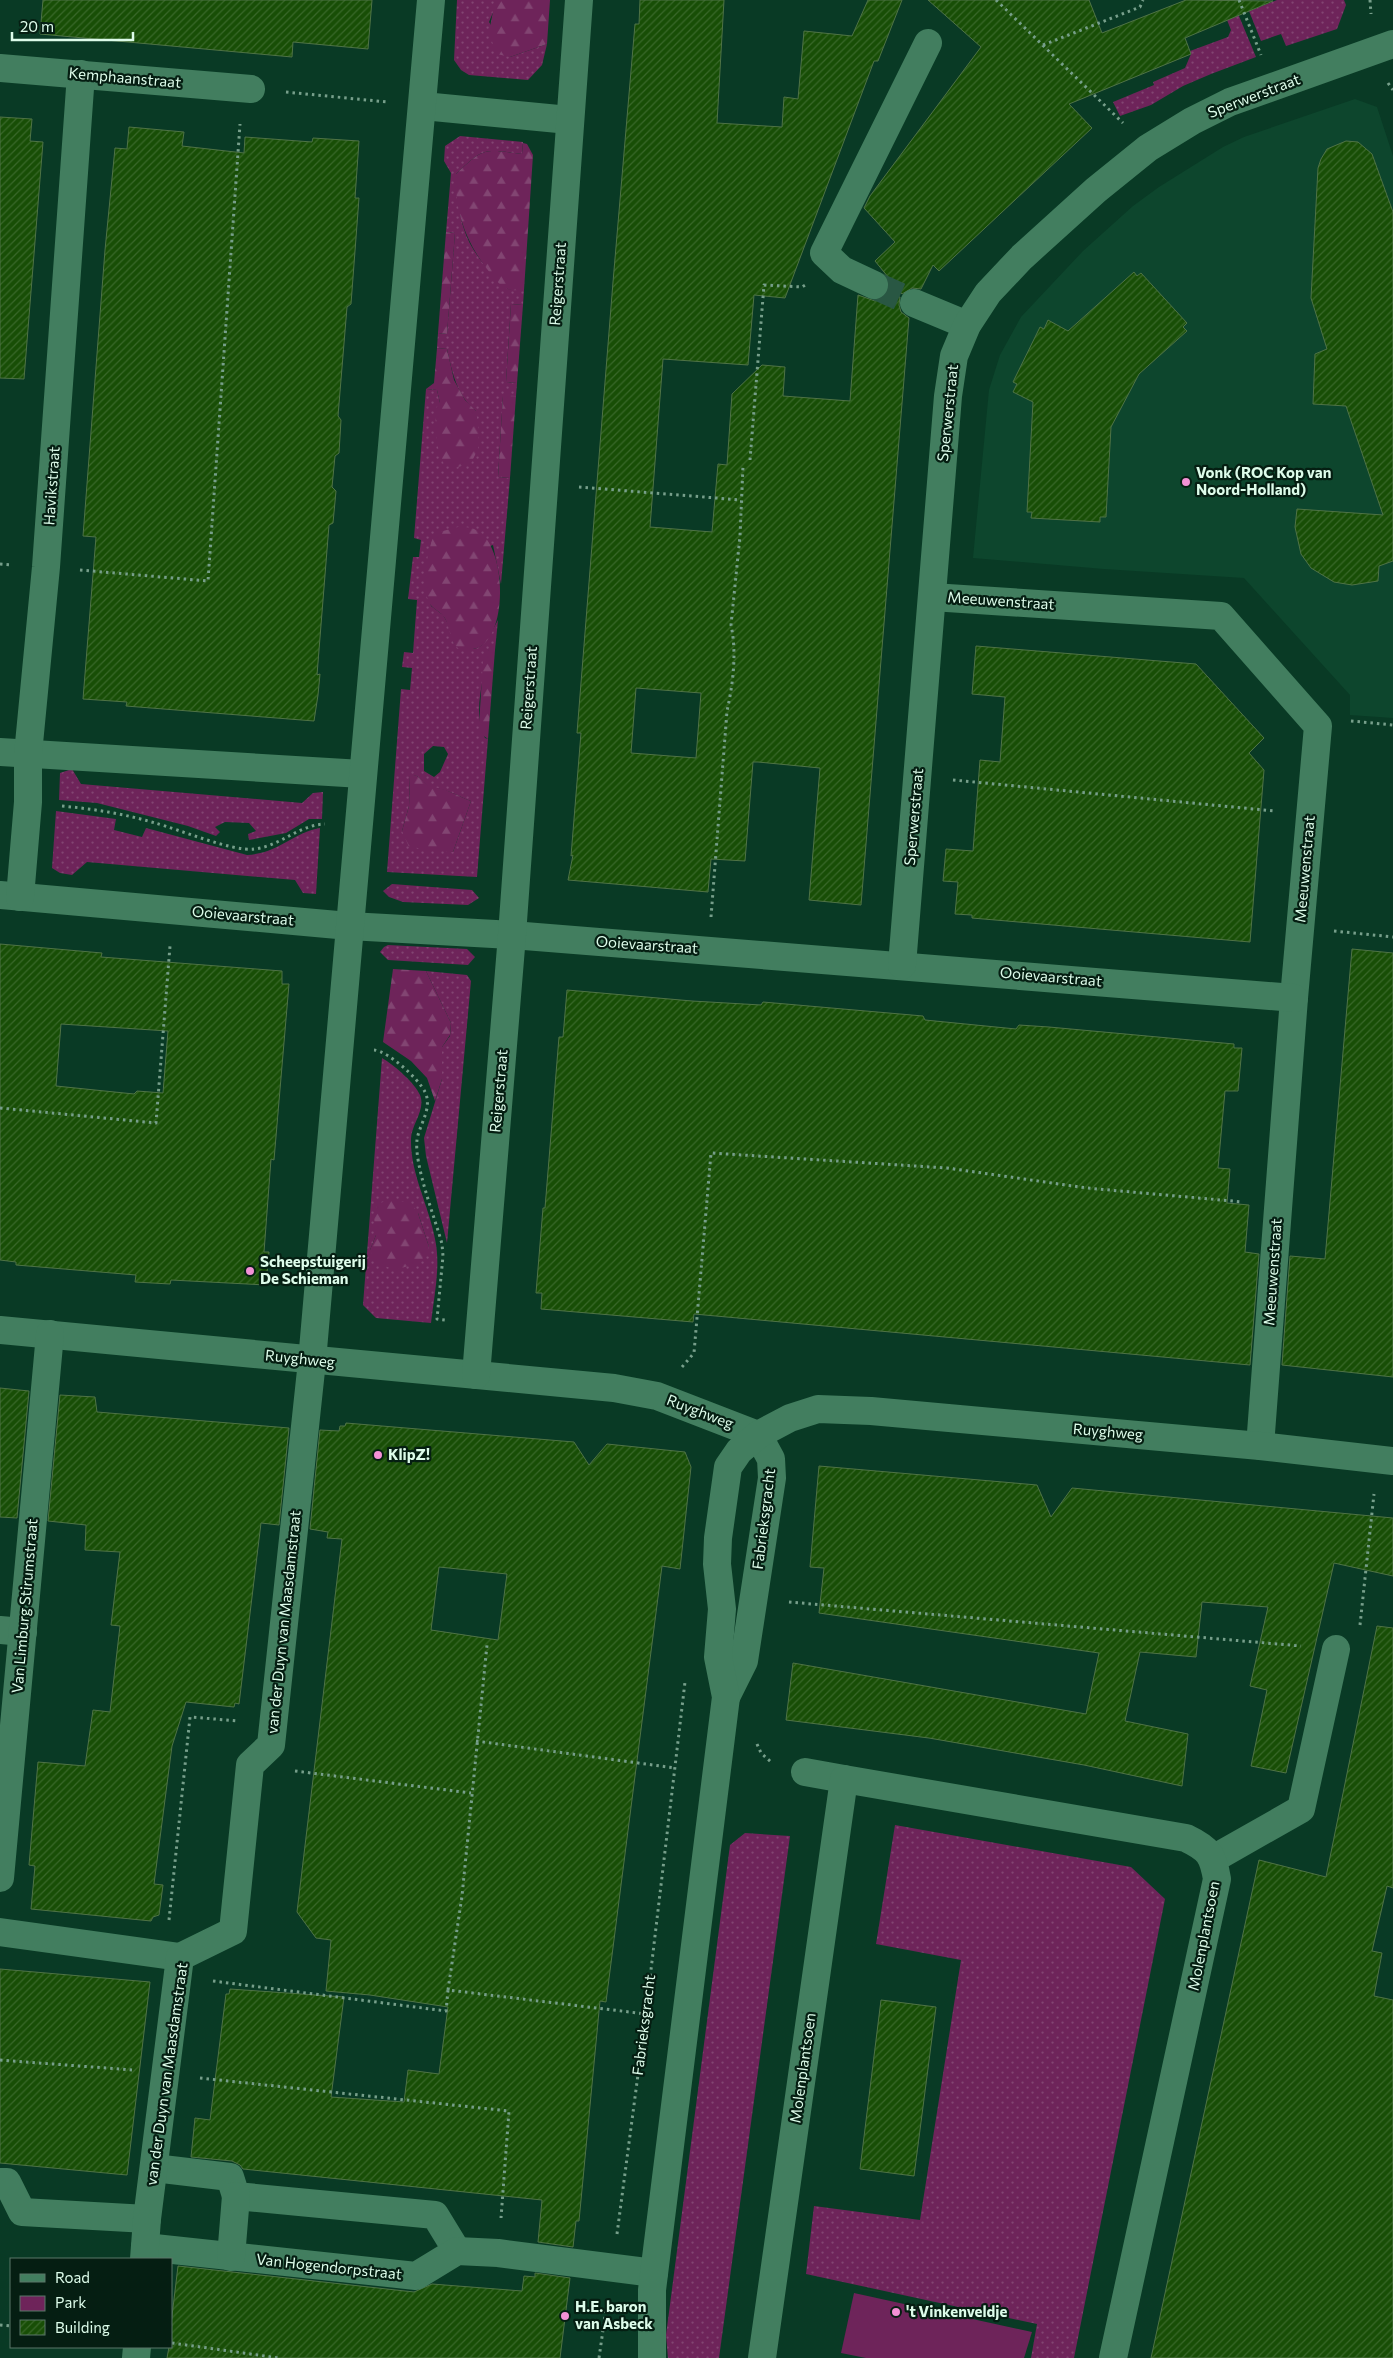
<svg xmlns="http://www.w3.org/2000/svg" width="1393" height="2358" font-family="Commissioner,sans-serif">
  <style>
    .built { fill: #0d462d }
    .green { fill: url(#green-dots); fill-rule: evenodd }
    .forest { fill: url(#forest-firs) }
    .pitch { fill: #6e245a }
    .building { fill: url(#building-hatch); stroke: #4f7346; fill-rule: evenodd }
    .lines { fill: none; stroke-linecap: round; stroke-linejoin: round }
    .minor-tunnel { stroke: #295743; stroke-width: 28; stroke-dasharray: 28 14; stroke-linecap: butt }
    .path { stroke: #779f8b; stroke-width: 3; stroke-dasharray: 2.5 4; stroke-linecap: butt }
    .minor { stroke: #427e5f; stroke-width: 28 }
    .poi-dot { fill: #f391d5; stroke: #051e12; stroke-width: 2 }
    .labels { text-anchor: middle; stroke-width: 4.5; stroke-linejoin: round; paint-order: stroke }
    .street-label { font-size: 15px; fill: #ddfcea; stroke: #051e12 }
    .poi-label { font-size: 15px; font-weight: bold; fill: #ddfcea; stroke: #051e12; text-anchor: start }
  </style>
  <defs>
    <pattern id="green-dots" width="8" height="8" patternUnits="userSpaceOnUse" patternTransform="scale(1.25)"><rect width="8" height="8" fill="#6e245a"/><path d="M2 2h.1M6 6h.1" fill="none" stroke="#824572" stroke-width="1.8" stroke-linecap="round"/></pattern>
    <pattern id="forest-firs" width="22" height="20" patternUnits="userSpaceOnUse" patternTransform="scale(1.25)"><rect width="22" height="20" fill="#6e245a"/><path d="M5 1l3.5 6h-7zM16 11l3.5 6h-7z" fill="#824572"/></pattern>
    <pattern id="building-hatch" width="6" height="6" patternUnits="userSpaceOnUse" patternTransform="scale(1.25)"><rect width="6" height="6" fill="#184e06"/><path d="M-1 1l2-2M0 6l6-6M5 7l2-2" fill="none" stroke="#39682a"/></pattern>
  </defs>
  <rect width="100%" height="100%" fill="#093a25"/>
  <!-- built -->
  <path class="built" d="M1355,99l22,8 16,49v562l-43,-3v-20l-106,-117 -140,-9 -131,-11 16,-168 11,-35 21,-38 62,-66 50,-45 26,-19 64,-40 21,-10z"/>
  <!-- green -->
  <g class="green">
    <path d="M457,0h37v10l-5,12 21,35 37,-13 -5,21 -14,15 -59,-5 -8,-5 -7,-10z"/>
    <path d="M1219,0h7l2,6 6,-2 22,53 -45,17 -28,12 -32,19 -31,11 -7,-14 41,-17 -1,-3 32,-14 6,-14 -1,-3 38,-14 3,-7z"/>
    <path d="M1277,0h67l2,5 -9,24 -51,17 -5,-12 -20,7 -12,-30z"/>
    <path d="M460,136l63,6 -1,12c-38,-5 -38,-7 -66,20 3,18 2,39 8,55 7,24 27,44 44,60l16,1 -1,15 -12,-1 -5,78 11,1 -1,13h-13l-5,81 12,1 -9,106 -8,-39 -66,23 -2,13 6,25 12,9 7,12 4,16c27,15 32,-1 44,-23l-3,30h-6c-5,27 -17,62 -4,88l3,1 -11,138 -90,-5 14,-183 9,1 2,-22 -10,-1 2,-15 9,1 4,-53 -9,-1 5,-42h6l2,-17 -7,-2 12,-149 11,1 3,13 36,8c-19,-15 -24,-39 -29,-62l-10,-1 1,-15 9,1 8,-101 -9,-1 5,-59 -7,-12 1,-15zM433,746l11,1 4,7 -8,18 -6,5 -10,-6v-17zM410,775l7,1 13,12c15,-1 27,8 41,13l-18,51 -51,-21 7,-25z"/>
    <path d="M72,769l9,15 221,19 11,-10 10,-1 -1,27h-13l-23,14 -37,7 -1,-6 8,-3 -7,-8 -24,-1 -10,5 5,5 -4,4 -28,-10 -91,-23 -38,-3 1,-27z"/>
    <path d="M56,811l60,8 -2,11 28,7 4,-9 101,27c33,-2 45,-22 73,-27l-4,66 -13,-1 -8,-13 -208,-18 -15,13 -12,-2 -8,-5z"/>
    <path d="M392,884l80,6 7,8 -11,7 -65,-3 -14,-5 -6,-6z"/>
    <path d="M388,945l79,4 8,8 -7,8 -80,-5 -8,-8 4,-5z"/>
    <path d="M426,971l41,4 4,6 -24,262 -21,-87 -2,-18 18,-59v-32l8,-11 1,-13z"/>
    <path d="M382,1058c12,7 33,25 38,37 6,15 -9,30 -9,44 -1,34 18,67 24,100 6,27 -1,57 -4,84l-55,-5 -13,-13zM418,1213l11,34 -59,3 6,-15z"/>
    <path d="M895,1825l236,42 34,32 -91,459h-43l6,-34 -231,-50 8,-68 106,14 41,-260 -85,-16z"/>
    <path d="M745,1833l45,3 -71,522h-51l-2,-23 64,-490z"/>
  </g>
  <!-- forest -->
  <g class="forest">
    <path d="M494,0h56l-3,44 -37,13 -13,-3c-13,-29 -4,-27 -3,-54z"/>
    <path d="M523,143l4,1 6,11 -9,135c-5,0 -11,1 -16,-1 -7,-2 -12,-9 -17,-15 -24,-29 -37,-62 -35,-100 28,-27 28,-25 66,-20z"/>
    <path d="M446,232l9,1 -8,101 -9,-1z"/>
    <path d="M511,304l12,1 -6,78 -11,-1z"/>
    <path d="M437,348l10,1 7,31 11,20 11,11 3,20 -1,18 -7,14 -16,5 -11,-4c-9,-19 -9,-35 -8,-56l4,-5 -3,-13 -11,-1 8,-6z"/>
    <path d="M503,395l13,1 -6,82 -12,-1z"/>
    <path d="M458,527c5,0 11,0 16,2 35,13 35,116 -1,120 -5,1 -10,2 -15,-1 -8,-6 -8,-23 -14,-31 -3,-5 -11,-8 -14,-13 -10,-18 -3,-48 3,-67l10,-6z"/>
    <path d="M489,650h6l-7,89 -7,-5 -2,-8 4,-66 2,-7z"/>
    <path d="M410,774l7,2 13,11c15,0 27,9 41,14l-18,51 -44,-5 -7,-16 7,-25z"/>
    <path d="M393,969l33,2 25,52 -1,12 -8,12v32l-7,22 -8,-23 -16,-17 -28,-19z"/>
    <path d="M392,1199l20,5 6,9 11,34 -8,15 -26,8 -20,-8 -5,-12 6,-15 -2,-18 3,-13z"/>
  </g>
  <!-- pitch -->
  <path class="pitch" d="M854,2293l178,39 -8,26h-158l-25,-5z"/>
  <!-- building -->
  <g class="building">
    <path d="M43,0h329l-4,49 -75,-7 -1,15 -252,-23z"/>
    <path d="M640,0h84l-7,123 65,4 2,-30 14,2 6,-68 48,5 16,-36h34l-24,61h-4l-89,237 -31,-3 -6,70 -85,-6 -13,168 62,5 6,-68 9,1 5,-71 30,-29 23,2 -2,29 67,5 8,-106 17,6 10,-5 15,1 -1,8 2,7 8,6 -48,587 -52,-5 11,-132 -62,-6h-5l-8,99 -34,-2 -3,33 -140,-12 5,-25 -2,1 10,-123h-4l36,-451 22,-258h4zM636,688l65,5 -5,65 -65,-5z"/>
    <path d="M928,0h161l13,33 84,-33 87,1 -88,37 6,16 -122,50 23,24 -153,143 -6,-6 -12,24 -9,-1 -10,6 -27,-33 20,-19 -31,-34 6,-12 111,-149z"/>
    <path d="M0,117l32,2 -2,22 13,1 -19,237 -24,-1z"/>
    <path d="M129,127l55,5 -2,14 62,7 1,-16 67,5 1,-4 46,3 -4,57h4l-8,106 -4,3 -9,109 3,4 -2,33 -4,3 -3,31 4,4 -3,32 -4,2 -12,150 3,-1 -2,21 -4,26 -188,-15 1,-4 -44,-3 13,-162 -13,-1 22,-286 10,-102 12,1z"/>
    <path d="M1346,141l12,1 14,12 21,58v349l-14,5 -1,15 -26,4 -18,-3 -23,-14 -10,-14 -6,-27 2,-18 86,6 -37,-109 -33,-2 2,-50 12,-5 -16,-51 7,-130 3,-9 6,-10z"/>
    <path d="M1134,272l3,4 4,-3 46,50 -4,4 4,4 -48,43 -28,53 -5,90h-6v5l-69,-4 1,-6h-5l6,-110 -20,-10 4,-8 -4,-2 27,-55 4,2 4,-9 20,11z"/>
    <path d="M976,646l220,18 68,74 -15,15 15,17 -14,172 -278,-24v-3l-17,-1 3,-32 -15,-1 3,-32 27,2 7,-91 20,2 5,-65 -33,-3z"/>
    <path d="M0,944l102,9 -1,4 181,14v13h7l-15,176 -3,-1 -7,93h5l-3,33 -95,-5 -1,4 -35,-2 1,-7 -120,-10v-3l-16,-2zM61,1024l107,7 -5,62 -26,-2 -3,3 -78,-8z"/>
    <path d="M1352,949l41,4v424l-111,-12 8,-109 35,3z"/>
    <path d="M567,990l125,11 69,4 2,-3 160,14 2,4 91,9 3,-4 30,2 185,17v4h8l-4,43h-13l-7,77 12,1 -3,34 22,2 -4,47 14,2 -9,111 -556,-51 -1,8 -152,-13 1,-16h-6l7,-85h2l14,-171h4z"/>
    <path d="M0,1388l29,3 -12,127 -17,-1z"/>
    <path d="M60,1395l35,2 2,15 192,16 -10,97 -18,-2 -22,181 -4,-1 -1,4 -48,-5 -14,44 -18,138 9,1 -4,30 -6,2 -2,4 -120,-12 4,-43 -6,-1 9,-103 47,4 8,-56 17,2 10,-86 -9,-1 9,-73 -35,-2 1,-25 -38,-4z"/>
    <path d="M346,1423l228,19 15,23 18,-21 78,8 6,15 -11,102 -18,-3 -56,436 -6,-1 -21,220h-3l-3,26 -35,-5 4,-42 -299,-31 -3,-4 -8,-4 -41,-4 4,-39 15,2 16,-126h3l1,-5 114,8 -13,100 73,5 4,-32 31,4 9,-67 -78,-12 -44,-4 5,-51 -15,-2 -19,-26 45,-373 -15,-1 1,-6 -18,-3 10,-99 19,1 1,-5h5zM439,1567l68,7 -9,66 -67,-10z"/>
    <path d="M819,1466l218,19 14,32 21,-29 321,30v58l-59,-13 -48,210 -35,-7 16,-76 -17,-4 18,-79 -66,-5 -6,55 -56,-5 -15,69 63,13 -6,52 -98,-21 -155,-27 -143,-18 7,-57 293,51 13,-61 -280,-40 5,-45 -14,-1z"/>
    <path d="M1377,1626l16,2v260l-6,-2 -15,65 10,2 -8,43 19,4v358h-242l108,-498 67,17z"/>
    <path d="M0,1969l150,13 -23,193 -127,-12z"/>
    <path d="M881,2000l55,7 -22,169 -54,-7z"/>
    <path d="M178,2266l236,26 18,-8 90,7 2,-15 11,1v-4l35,5 -10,80h-393l2,-11h2v-23z"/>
  </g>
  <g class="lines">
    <!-- minor-tunnel -->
    <path class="minor-tunnel" d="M874,285l40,18"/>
    <!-- path -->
    <g class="path">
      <path d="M996,0l127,123"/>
      <path d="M1239,0l22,55"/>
      <path d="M1370,0l1,14"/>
      <path d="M1043,45l97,-38 3,-7"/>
      <path d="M1388,83l5,7"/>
      <path d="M286,92l101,10"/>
      <path d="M750,460l14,-175 38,2 5,-3"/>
      <path d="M579,487l162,13"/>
      <path d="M0,564l12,1"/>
      <path d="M80,570l128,11 32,-457"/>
      <path d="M1351,721l42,4"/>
      <path d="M953,780l322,31"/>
      <path d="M62,806c32,3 63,8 93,17 23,6 78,29 99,26 27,-3 44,-24 71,-25"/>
      <path d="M711,917l16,-206c6,-27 10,-58 4,-86l9,-89 3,-70"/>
      <path d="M1334,931l59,6"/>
      <path d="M374,1050c14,1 45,29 51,42 8,16 -6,33 -8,48 -3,25 18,78 25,104l1,12 -6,63 8,1"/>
      <path d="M0,1108l156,15 14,-177"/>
      <path d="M682,1367l12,-14 17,-200 236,15 140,20 156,14"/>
      <path d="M789,1602l512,44"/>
      <path d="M1360,1625l14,-131"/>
      <path d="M476,1741l199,27"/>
      <path d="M757,1744l4,9 10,9"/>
      <path d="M295,1771l176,22"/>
      <path d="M169,1920l21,-203 49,4"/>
      <path d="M213,1981l233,30 2,-21 198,24"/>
      <path d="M448,1990l14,-94 25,-251"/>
      <path d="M0,2060l132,10"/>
      <path d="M200,2078l309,33 -8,107"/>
      <path d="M617,2234l27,-205 41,-347"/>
      <path d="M0,2325l11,1"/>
      <path d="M172,2343l107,15"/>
      <path d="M599,2358l8,-56"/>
    </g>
    <!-- minor -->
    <g class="minor">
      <path d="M0,68l251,21"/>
      <path d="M423,106l146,14"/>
      <path d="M874,285l-32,-15 -18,-17 104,-210"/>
      <path d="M914,303l53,22"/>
      <path d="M932,597l289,19 97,110 -24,272 -34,448"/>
      <path d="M0,752l362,22"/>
      <path d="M0,895l349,31 163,9 782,63"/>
      <path d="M20,897l8,-95v-48l18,-187 35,-493"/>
      <path d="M902,965l46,-569 6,-40 13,-31 21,-32 34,-36 74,-67 52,-42 44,-27 38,-19 163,-58"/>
      <path d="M0,1330l614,58 43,8 101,39"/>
      <path d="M476,1375l36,-440 67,-935"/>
      <path d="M0,1630l23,2"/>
      <path d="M726,1697l18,-36 28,-183 -1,-19 -13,-24"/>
      <path d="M805,1772l39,7"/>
      <path d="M1213,1859l88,-50 35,-160"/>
      <path d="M0,1878l50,-544"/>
      <path d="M0,1932l180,25"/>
      <path d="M154,2168l76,9 6,19 199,19 22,36"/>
      <path d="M0,2182h7l15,30 125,7"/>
      <path d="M145,2247l271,29 41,-25 41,2 156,20"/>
      <path d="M231,2257l5,-61"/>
      <path d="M144,2259l3,-40 33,-262 53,-26 17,-166 21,-20 41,-384 119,-1361"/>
      <path d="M136,2358l1,-11"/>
      <path d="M652,2358v-68l74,-593 -8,-40 4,-48 -5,-45 1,-26 10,-71 11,-16 19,-16 32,-17 28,-9 53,2 389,35 133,15"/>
      <path d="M762,2358l82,-579 342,59c23,11 27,17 31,41l-104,479"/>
    </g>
  </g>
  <!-- markers -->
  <g class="poi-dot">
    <circle cx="1186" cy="482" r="5"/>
    <circle cx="250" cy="1271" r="5"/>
    <circle cx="378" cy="1455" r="5"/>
    <circle cx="896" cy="2312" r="5"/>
    <circle cx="565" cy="2316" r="5"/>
  </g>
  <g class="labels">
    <!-- street labels -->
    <g class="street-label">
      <text transform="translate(125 78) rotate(5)" y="5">Kemphaanstraat</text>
      <text transform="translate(1254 96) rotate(-21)" y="5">Sperwerstraat</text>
      <text transform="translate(558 284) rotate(-86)" y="5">Reigerstraat</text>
      <text transform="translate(948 413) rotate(-84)" y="5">Sperwerstraat</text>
      <text transform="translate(52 486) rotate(-86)" y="5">Havikstraat</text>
      <text transform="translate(1001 601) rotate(4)" y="5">Meeuwenstraat</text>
      <text transform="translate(529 688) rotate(-86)" y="5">Reigerstraat</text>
      <text transform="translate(914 817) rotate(-85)" y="5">Sperwerstraat</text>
      <text transform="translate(1305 869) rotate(-85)" y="5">Meeuwenstraat</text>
      <text transform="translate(243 916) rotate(5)" y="5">Ooievaarstraat</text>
      <text transform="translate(647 945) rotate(4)" y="5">Ooievaarstraat</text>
      <text transform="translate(1051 977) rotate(5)" y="5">Ooievaarstraat</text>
      <text transform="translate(499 1091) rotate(-85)" y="5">Reigerstraat</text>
      <text transform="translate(1273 1272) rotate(-86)" y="5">Meeuwenstraat</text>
      <text transform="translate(300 1359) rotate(6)" y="5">Ruyghweg</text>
      <text transform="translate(700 1412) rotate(21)" y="5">Ruyghweg</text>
      <text transform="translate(1108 1432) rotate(5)" y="5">Ruyghweg</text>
      <text transform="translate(764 1519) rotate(-83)" y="5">Fabrieksgracht</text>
      <text transform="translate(25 1606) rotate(-85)" y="5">Van Limburg Stirumstraat</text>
      <text transform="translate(284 1622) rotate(-84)" y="5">van der Duyn van Maasdamstraat</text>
      <text transform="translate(1204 1936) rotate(-79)" y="5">Molenplantsoen</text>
      <text transform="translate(644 2025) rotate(-83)" y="5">Fabrieksgracht</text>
      <text transform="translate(803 2068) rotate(-82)" y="5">Molenplantsoen</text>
      <text transform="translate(167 2074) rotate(-82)" y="5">van der Duyn van Maasdamstraat</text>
      <text transform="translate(329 2267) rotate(6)" y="5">Van Hogendorpstraat</text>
    </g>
    <!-- poi labels -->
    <g class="poi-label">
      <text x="1196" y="478">Vonk (ROC Kop van<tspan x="1196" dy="17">Noord-Holland)</tspan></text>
      <text x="260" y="1267">Scheepstuigerij<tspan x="260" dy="17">De Schieman</tspan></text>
      <text x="388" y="1460">KlipZ!</text>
      <text x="575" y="2312">H.E. baron<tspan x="575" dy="17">van Asbeck</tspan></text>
      <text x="906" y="2317">'t Vinkenveldje</text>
    </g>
  </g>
  <!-- legend -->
  <rect x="10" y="2258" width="162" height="90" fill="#051e12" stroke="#5b7768"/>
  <rect x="20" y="2274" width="25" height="8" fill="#427e5f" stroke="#5b7768"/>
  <text x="55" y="2283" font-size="15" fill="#ddfcea">Road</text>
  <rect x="20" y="2296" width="25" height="15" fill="#6e245a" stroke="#5b7768"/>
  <text x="55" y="2308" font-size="15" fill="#ddfcea">Park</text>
  <rect x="20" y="2320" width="25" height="15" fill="url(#building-hatch)" stroke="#5b7768"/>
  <text x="55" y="2333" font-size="15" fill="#ddfcea">Building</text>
  <!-- scale -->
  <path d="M12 32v8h121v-8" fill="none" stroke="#ddfcea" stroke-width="2.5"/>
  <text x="20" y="32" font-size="15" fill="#ddfcea" stroke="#051e12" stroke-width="4" paint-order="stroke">20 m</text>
</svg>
